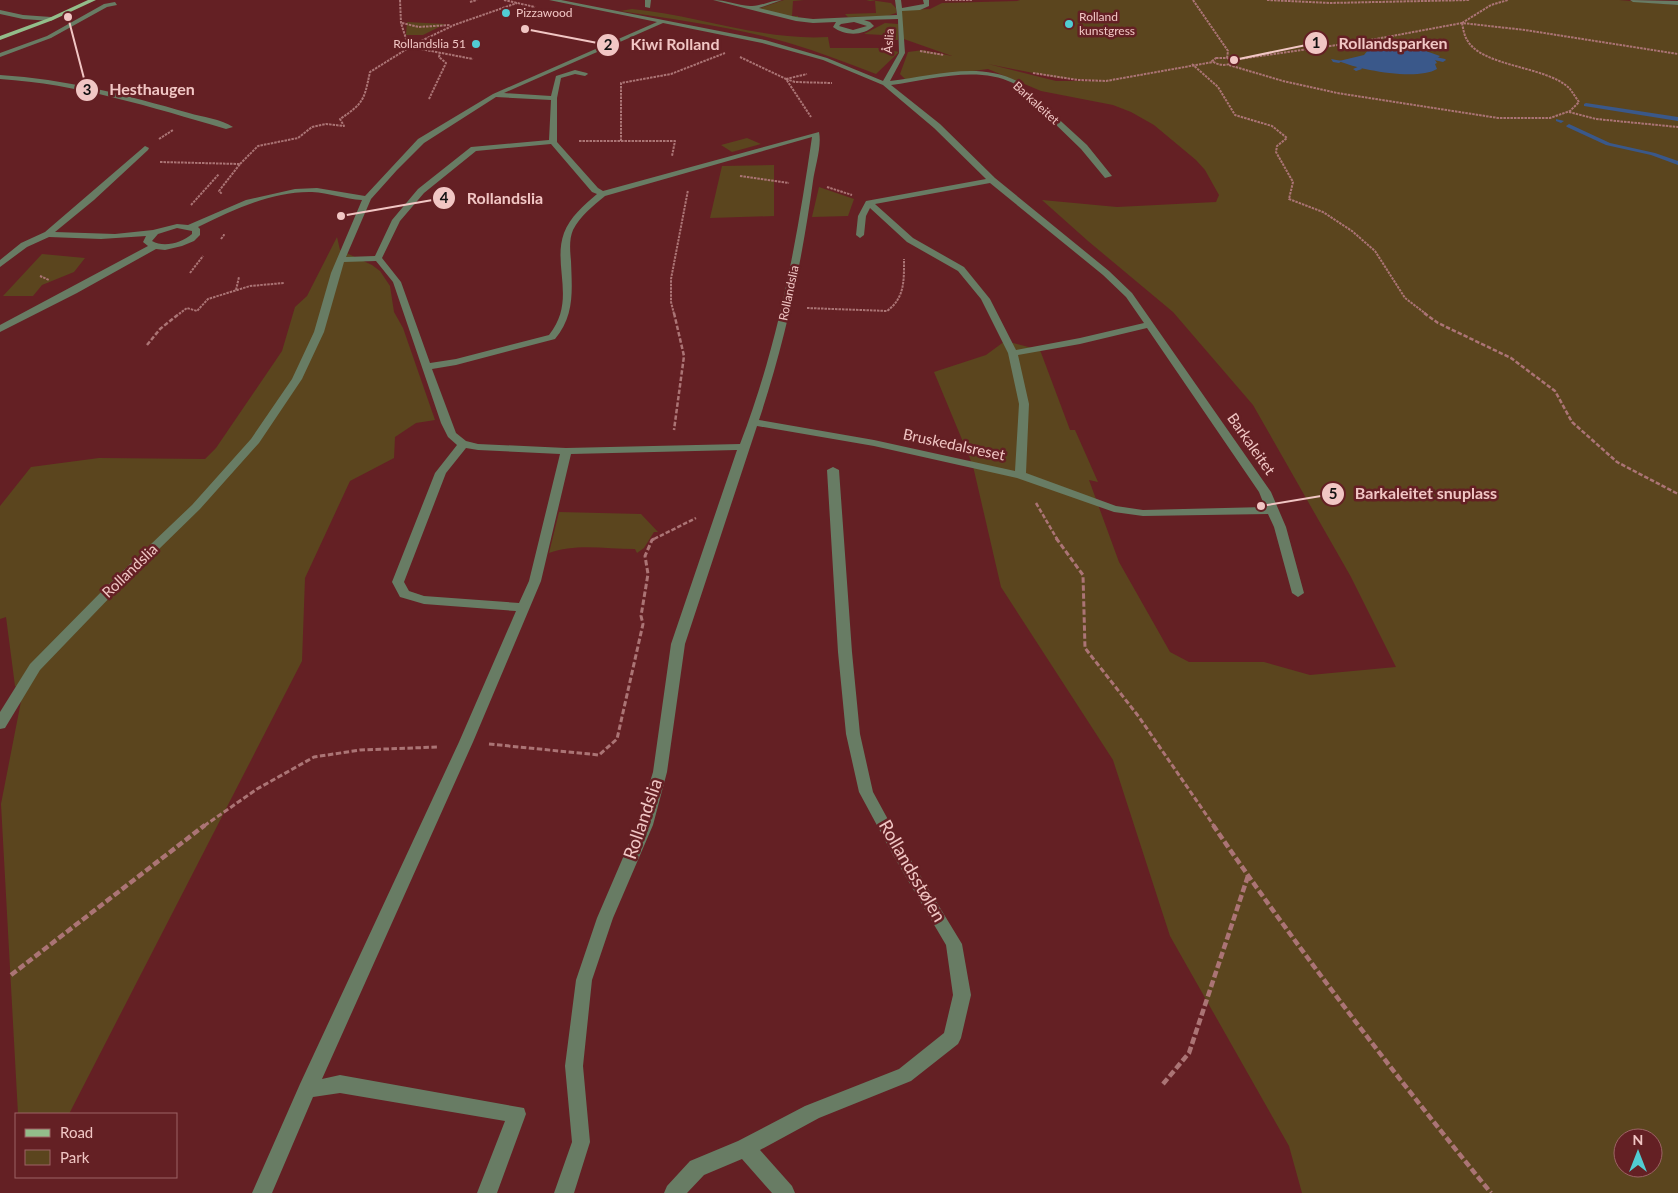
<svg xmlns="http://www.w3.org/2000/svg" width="1678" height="1193" font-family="Lato,sans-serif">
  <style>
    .green { fill: #5b451e; fill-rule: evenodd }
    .water { fill: #3a588a }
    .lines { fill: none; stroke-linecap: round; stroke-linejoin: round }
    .stream { fill: #3a588a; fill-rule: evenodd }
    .path-far3 { stroke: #ab7475; stroke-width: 2; stroke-dasharray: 2.5 1; stroke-linecap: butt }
    .path-far2 { stroke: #ab7475; stroke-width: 2.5; stroke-dasharray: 4.5 2; stroke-linecap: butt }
    .path-far1 { stroke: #ab7475; stroke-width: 3; stroke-dasharray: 5.5 2.5; stroke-linecap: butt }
    .path { stroke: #ab7475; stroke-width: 4.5; stroke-dasharray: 7 3; stroke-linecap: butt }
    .minor { fill: #687c64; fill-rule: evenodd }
    .major { fill: #93bd8a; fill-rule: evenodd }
    .poi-dot { fill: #51ccd3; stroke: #642024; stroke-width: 2 }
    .labels { text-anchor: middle; stroke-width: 5; stroke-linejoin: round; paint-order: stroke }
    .far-poi-label { font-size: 12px; fill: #f1c6c4; stroke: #642024; text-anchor: start }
    .far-street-label { font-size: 12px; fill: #f1c6c4; stroke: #642024 }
    .street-label { font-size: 15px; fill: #f1c6c4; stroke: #642024 }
    .near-street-label { font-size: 18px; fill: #f1c6c4; stroke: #642024 }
    .leader { fill: none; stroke: #f1c6c4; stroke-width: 2 }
    .callout-dot { fill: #f1c6c4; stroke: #642024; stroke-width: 2 }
    .mark-label { font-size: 15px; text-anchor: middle; font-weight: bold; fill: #111 }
    .callout-label { font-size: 16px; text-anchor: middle; font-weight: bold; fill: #f1c6c4; stroke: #642024; stroke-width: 5; stroke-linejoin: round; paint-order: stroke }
  </style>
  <rect width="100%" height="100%" fill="#642024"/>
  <!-- green -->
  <g class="green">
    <path d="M784,0h20l-11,1 -1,15h6v2l-40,-9z"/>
    <path d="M870,0l21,3 5,5v5l-9,3 -39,1 -3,-3 31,-1 -1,-12h-9z"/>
    <path d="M1017,0h602l59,5v1188h-376l-13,-47 -119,-210 -57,-176 -112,-173 -28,-121 -39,-94 52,-17 19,-14 35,9 30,80h5l23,52 -9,-2 30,82 51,90 19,10h75l46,13 86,-8 -45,-90 -98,-172 -80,-93 -85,-71 -46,-41 75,7 99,-5 3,-7 -14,-25 -9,-10 -42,-35 -23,-13 -18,-7 -72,-14 -53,-22 -82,11 -6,-6 8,-22 15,-2 29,6 -51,-18 -1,-28 30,-1 12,-6 78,-2zM988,64l70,14 49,3h-51zM1623,1138h30v30h-30z"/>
    <path d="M632,9c65,6 130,32 196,28l2,11h51l18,4 -23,22c-29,-11 -57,-22 -87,-31 -55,-16 -112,-23 -169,-32z"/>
    <path d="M407,22l38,2 -22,11h-17z"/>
    <path d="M885,23l13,1v16h-7l-8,-5 -19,-1z"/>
    <path d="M747,138l14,6 -29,8 -11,-7z"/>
    <path d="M774,165v51l-64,2 12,-52z"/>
    <path d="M819,187l35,12 -6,17 -36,1z"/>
    <path d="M337,237l3,13 32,15 8,6 10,15 4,26 9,16 32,92 -19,3 -21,14 -1,21 -44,23 -45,97 -3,83 -233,453h-51l-17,-310 22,-113 -8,-5 -9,-69 -6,2v-113l31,-39 68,-9 106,1 11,-11 66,-97 13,-44 12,-11z"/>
    <path d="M42,254l43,4 -11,14 -32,13 -9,11h-30z"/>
    <path d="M559,512l82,2 17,18h-4l-10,16 -7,5 -2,-4c-28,0 -60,-6 -86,4z"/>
  </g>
  <!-- water -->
  <path class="water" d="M1383,47l37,2 20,7 -5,4 2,3 -2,1 2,5c-20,12 -78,1 -98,-8l25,-6 5,-6z"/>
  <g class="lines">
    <!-- stream -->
    <g class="stream">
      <path d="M1436,57l9,2 1,1 -3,2 -9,-2z"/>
      <path d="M1331,59l11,2 -3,2 -6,-1z"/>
      <path d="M1360,66l2,3 -6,2 -3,-2z"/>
      <path d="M1586,103l92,14v4l-94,-15v-2z"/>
      <path d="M1556,119l8,2 -3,2 -5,-2z"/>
      <path d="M1569,124l41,19 45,10 23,8v4l-27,-10 -45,-10 -39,-18 -1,-1z"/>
    </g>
    <!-- path-far3 -->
    <g class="path-far3">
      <path d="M400,0l1,23 7,22"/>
      <path d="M504,0l31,7"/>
      <path d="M945,0h27"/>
      <path d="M1193,0l35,51 -1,7"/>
      <path d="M1267,0l63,3 140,-3"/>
      <path d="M470,2l7,-2"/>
      <path d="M402,23l17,4 31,-2"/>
      <path d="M1462,23l29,-18 17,-5"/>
      <path d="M1371,41l36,2"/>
      <path d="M408,45l11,-3 35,-17 63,-22"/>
      <path d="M920,51l24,4"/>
      <path d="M740,57l46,22 25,38"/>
      <path d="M1216,58h11l7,4c-7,4 -15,4 -22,-1z"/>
      <path d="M1232,60l133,-19 97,-18 63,7 153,24"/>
      <path d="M1192,64l26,23 17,28 37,11 15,12 -10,8 -1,6 17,30 -4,17 34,13 29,19 23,20 30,47 21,16"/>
      <path d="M1229,65l54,16 54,12 161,25h52l20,-7 9,-9c-3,-4 -6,-9 -9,-13 -23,-24 -90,-21 -104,-51 -2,-4 -3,-10 -4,-15"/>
      <path d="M1033,73l45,7 28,1 107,-19"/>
      <path d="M786,79l9,3 37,1"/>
      <path d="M786,79l21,-5"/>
      <path d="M429,99l17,-36 -7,-6 1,-4"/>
      <path d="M1569,112l27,7 82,8"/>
      <path d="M159,139l14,-9"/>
      <path d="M579,141h96l-3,15"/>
      <path d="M621,141v-58l50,-9 54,-21"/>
      <path d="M160,162l80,2 -21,27 3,3"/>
      <path d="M240,164l18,-18 40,-8 14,-11 14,-3 18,2 -4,-7c24,-16 24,-19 30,-47l40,-25 63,12"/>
      <path d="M740,176l49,7"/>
      <path d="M827,187l25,8"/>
      <path d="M191,205l28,-31"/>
      <path d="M221,239l3,-4h-2"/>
      <path d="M190,273l13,-17"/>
      <path d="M40,276l9,4"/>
      <path d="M236,290l3,-13"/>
      <path d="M807,308l80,3c18,-13 17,-31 17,-52"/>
      <path d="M179,314l8,-6 10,3 11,-12 42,-13 34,-3"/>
      <path d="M674,314l-3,-12v-23l17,-89"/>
    </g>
    <!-- path-far2 -->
    <g class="path-far2">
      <path d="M674,313l10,43 -10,74"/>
      <path d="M1424,313l14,10 73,35 44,33 17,31 45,40 61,32"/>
      <path d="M147,345l13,-16 20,-16"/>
      <path d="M1036,503l21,36"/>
      <path d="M654,539l42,-21"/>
    </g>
    <!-- path-far1 -->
    <g class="path-far1">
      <path d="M1056,538l27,37 2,73 54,69 75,109"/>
      <path d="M489,744l110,11 18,-16 26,-115 -2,-8 7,-42 -3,-18 7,-16 4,-2"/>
      <path d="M204,826l53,-37 57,-32 46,-7 78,-3"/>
    </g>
    <!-- path -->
    <g class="path">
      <path d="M1213,825c87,127 181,249 278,368"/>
      <path d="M11,975l194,-150"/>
      <path d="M1163,1084l26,-31 59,-177"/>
    </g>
    <!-- minor -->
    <g class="minor">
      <path d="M549,0h12l204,40 62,18 56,23 16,-28 -1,-34 -34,1 6,2 4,4c-11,10 -29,10 -41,1l3,-5 -23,1 -17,-2 -83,-21c13,0 24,5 37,6 10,1 21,-6 32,-6l-23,8 37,9 17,2 84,-4 -2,-15h6l1,8 22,-4 -1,-4h6v6l-9,4 -18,1 3,42 -15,28c41,-5 88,-20 127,0l70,64 25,31 -7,2 -24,-29 -68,-66c-36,-18 -84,-3 -122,2l49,39 55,54 114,93 23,22 139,199 15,35 18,66 -6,4 -6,-4 -18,-66 -6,-13 -125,2 -29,-4 -97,-34 -143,-32 -117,-20 -72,218 -18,128 -14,53 -40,93 -21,62 -9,86 7,76 -16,51h-20l18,-51 -7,-76 11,-86 21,-62 40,-93 16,-53 18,-128 66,-194 -166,4 -30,127 -68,161 -151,337 18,-4 184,33 2,6 -29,79h-20l28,-72 -165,-28 -27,4 -41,96h-20l48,-109 159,-342 57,-131 -92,-7 -24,-7 -8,-15 43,-109 22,-28 -9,-8 -7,-14 -48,-141 -17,-21 -32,1 -20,70 -22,47 -43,64 -59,66 -85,83 -75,78 -35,58 -5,1v-17l30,-48 77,-78 85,-81 59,-66 41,-60 22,-47 17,-59 31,-73c-17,-1 -33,-7 -50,-8 -40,-1 -79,18 -114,35l2,2v6l-6,6 -12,5 -17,4 -9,-1 -79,44 -77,39v-7l148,-79 -5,-4 3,-6 -45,3 -52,-2 -22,10 -27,20v-7l21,-17 24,-11 100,-86 4,2 -1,2 -54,50 -39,32 60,2 38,-4 24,-6 11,1 58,-25 49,-11 22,-1 48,8 53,-57 75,-45 164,-72zM854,22l13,4 -14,4 -14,-4 2,-2zM663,23l99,20 61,17 60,25 51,43 52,51 -120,22 -8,15 -2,19 4,3 4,-3 2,-19 4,-8 37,34 51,29 23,28 27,54 11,51 -4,67 -141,-31 -115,-20c26,-78 43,-158 54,-239 2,-14 9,-35 6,-49l-216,59 -5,-3 -41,-46v-44l4,-20 14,-4 10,2 3,-2 -1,-1 -12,-3 -19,6 -5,20 -47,-3zM496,97l55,3 -2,40 -78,7 -53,42 -26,31 -17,36 -29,1 25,-58 26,-29 27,-27zM812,137c-15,104 -34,209 -72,307l-174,4 -88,-4 -12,-3 -10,-8 -24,-64 24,-4 99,-26c20,-24 17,-49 16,-78 -1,-10 -2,-22 2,-31 7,-14 20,-24 32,-34zM551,144l41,48 5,2c-13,11 -27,23 -33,39 -12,33 13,67 -15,102l-93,24 -26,4 -29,-81 -19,-24 18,-37 24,-28 52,-42zM990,183l113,92 23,22 18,26 -64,15 -64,12 -26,-51 -26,-32 -51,-29 -38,-34zM177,228l15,3v3c-11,9 -28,14 -40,7l6,-7zM1147,328l112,164 6,15 -122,3 -27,-4 -90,-33 3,-69 -11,-49 62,-11zM466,448l12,2 82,4 -31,127 -10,22 -95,-7 -15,-5 -5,-9 42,-109z"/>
      <path d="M645,0h6l-1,8 -5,-1z"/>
      <path d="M1630,0l48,1v4l-45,-3z"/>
      <path d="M115,2l2,3 -10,2 -56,31 -51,19v-4l47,-17 57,-32z"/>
      <path d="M0,10l23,5 28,2 3,2 -3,2 -28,-2 -23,-5z"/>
      <path d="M0,75c65,4 126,20 189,38 13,4 32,6 44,14l-7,2c-75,-22 -148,-45 -226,-50z"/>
      <path d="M833,467l6,3 13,182 8,82 13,58 30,55 59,97 9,51 -10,43 -3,6 -47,37 -92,37 -59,32 32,36 3,7h-23l-30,-34 -38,16 -17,18h-23l3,-7 23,-25 48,-20 67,-35 94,-37 45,-36 9,-38 -7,-50 -53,-90 -34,-63 -13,-58 -8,-82 -11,-182z"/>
    </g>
    <!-- major -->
    <path class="major" d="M88,0h8l-43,20 -53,20v-4l49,-18z"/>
  </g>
  <!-- markers -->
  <g class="poi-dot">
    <circle cx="506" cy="13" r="5"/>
    <circle cx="1069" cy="24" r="5"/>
    <circle cx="476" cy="44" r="5"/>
  </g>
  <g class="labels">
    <!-- far-poi labels -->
    <g class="far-poi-label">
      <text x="516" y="17">Pizzawood</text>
      <text x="1079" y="21">Rolland<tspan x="1079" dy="14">kunstgress</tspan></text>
      <text x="466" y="48" text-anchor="end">Rollandslia 51</text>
    </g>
    <!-- far-street labels -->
    <g class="far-street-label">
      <text transform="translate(889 41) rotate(-86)" y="4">Åslia</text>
      <text transform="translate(1036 103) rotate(42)" y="4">Barkaleitet</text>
      <text transform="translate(789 293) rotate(-78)" y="4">Rollandslia</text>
    </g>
    <!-- street labels -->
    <g class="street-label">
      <text transform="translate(1251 444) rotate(55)" y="5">Barkaleitet</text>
      <text transform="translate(954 445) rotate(12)" y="5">Bruskedalsreset</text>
      <text transform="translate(130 571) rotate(-44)" y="5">Rollandslia</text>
    </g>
    <!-- near-street labels -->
    <g class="near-street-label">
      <text transform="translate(643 819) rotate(-71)" y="6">Rollandslia</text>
      <text transform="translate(912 871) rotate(60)" y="6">Rollandsstølen</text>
    </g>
  </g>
  <!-- callouts -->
  <path class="leader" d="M1234 60L1316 43M525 29L608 45M68 17L87 90M341 216L444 198M1261 506L1333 494"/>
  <g class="callout-dot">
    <circle cx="1234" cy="60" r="5"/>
    <circle cx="525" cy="29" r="5"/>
    <circle cx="68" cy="17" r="5"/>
    <circle cx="341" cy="216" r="5"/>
    <circle cx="1261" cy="506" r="5"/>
    <circle cx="1316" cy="43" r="12"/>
    <circle cx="608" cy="45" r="12"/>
    <circle cx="87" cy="90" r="12"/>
    <circle cx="444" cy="198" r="12"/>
    <circle cx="1333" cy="494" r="12"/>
  </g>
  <g class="mark-label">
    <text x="1316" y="48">1</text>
    <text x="608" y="50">2</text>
    <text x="87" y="95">3</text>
    <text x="444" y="203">4</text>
    <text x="1333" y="499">5</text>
  </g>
  <g class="callout-label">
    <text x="1393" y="49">Rollandsparken</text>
    <text x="675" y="50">Kiwi Rolland</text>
    <text x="152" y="95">Hesthaugen</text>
    <text x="505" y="204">Rollandslia</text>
    <text x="1426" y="499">Barkaleitet snuplass</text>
  </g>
  <!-- legend -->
  <rect x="15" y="1113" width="162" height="65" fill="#642024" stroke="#9c6264"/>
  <rect x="25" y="1129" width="25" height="8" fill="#93bd8a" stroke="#9c6264"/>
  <text x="60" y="1138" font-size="15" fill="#f1c6c4">Road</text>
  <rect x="25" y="1150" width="25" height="15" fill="#5b451e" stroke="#9c6264"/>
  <text x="60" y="1163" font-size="15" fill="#f1c6c4">Park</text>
  <!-- north arrow -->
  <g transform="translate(1638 1153)"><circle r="24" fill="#642024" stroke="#9c6264"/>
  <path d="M0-4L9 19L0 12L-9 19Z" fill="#51ccd3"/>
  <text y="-8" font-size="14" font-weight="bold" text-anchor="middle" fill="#f1c6c4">N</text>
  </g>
</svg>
